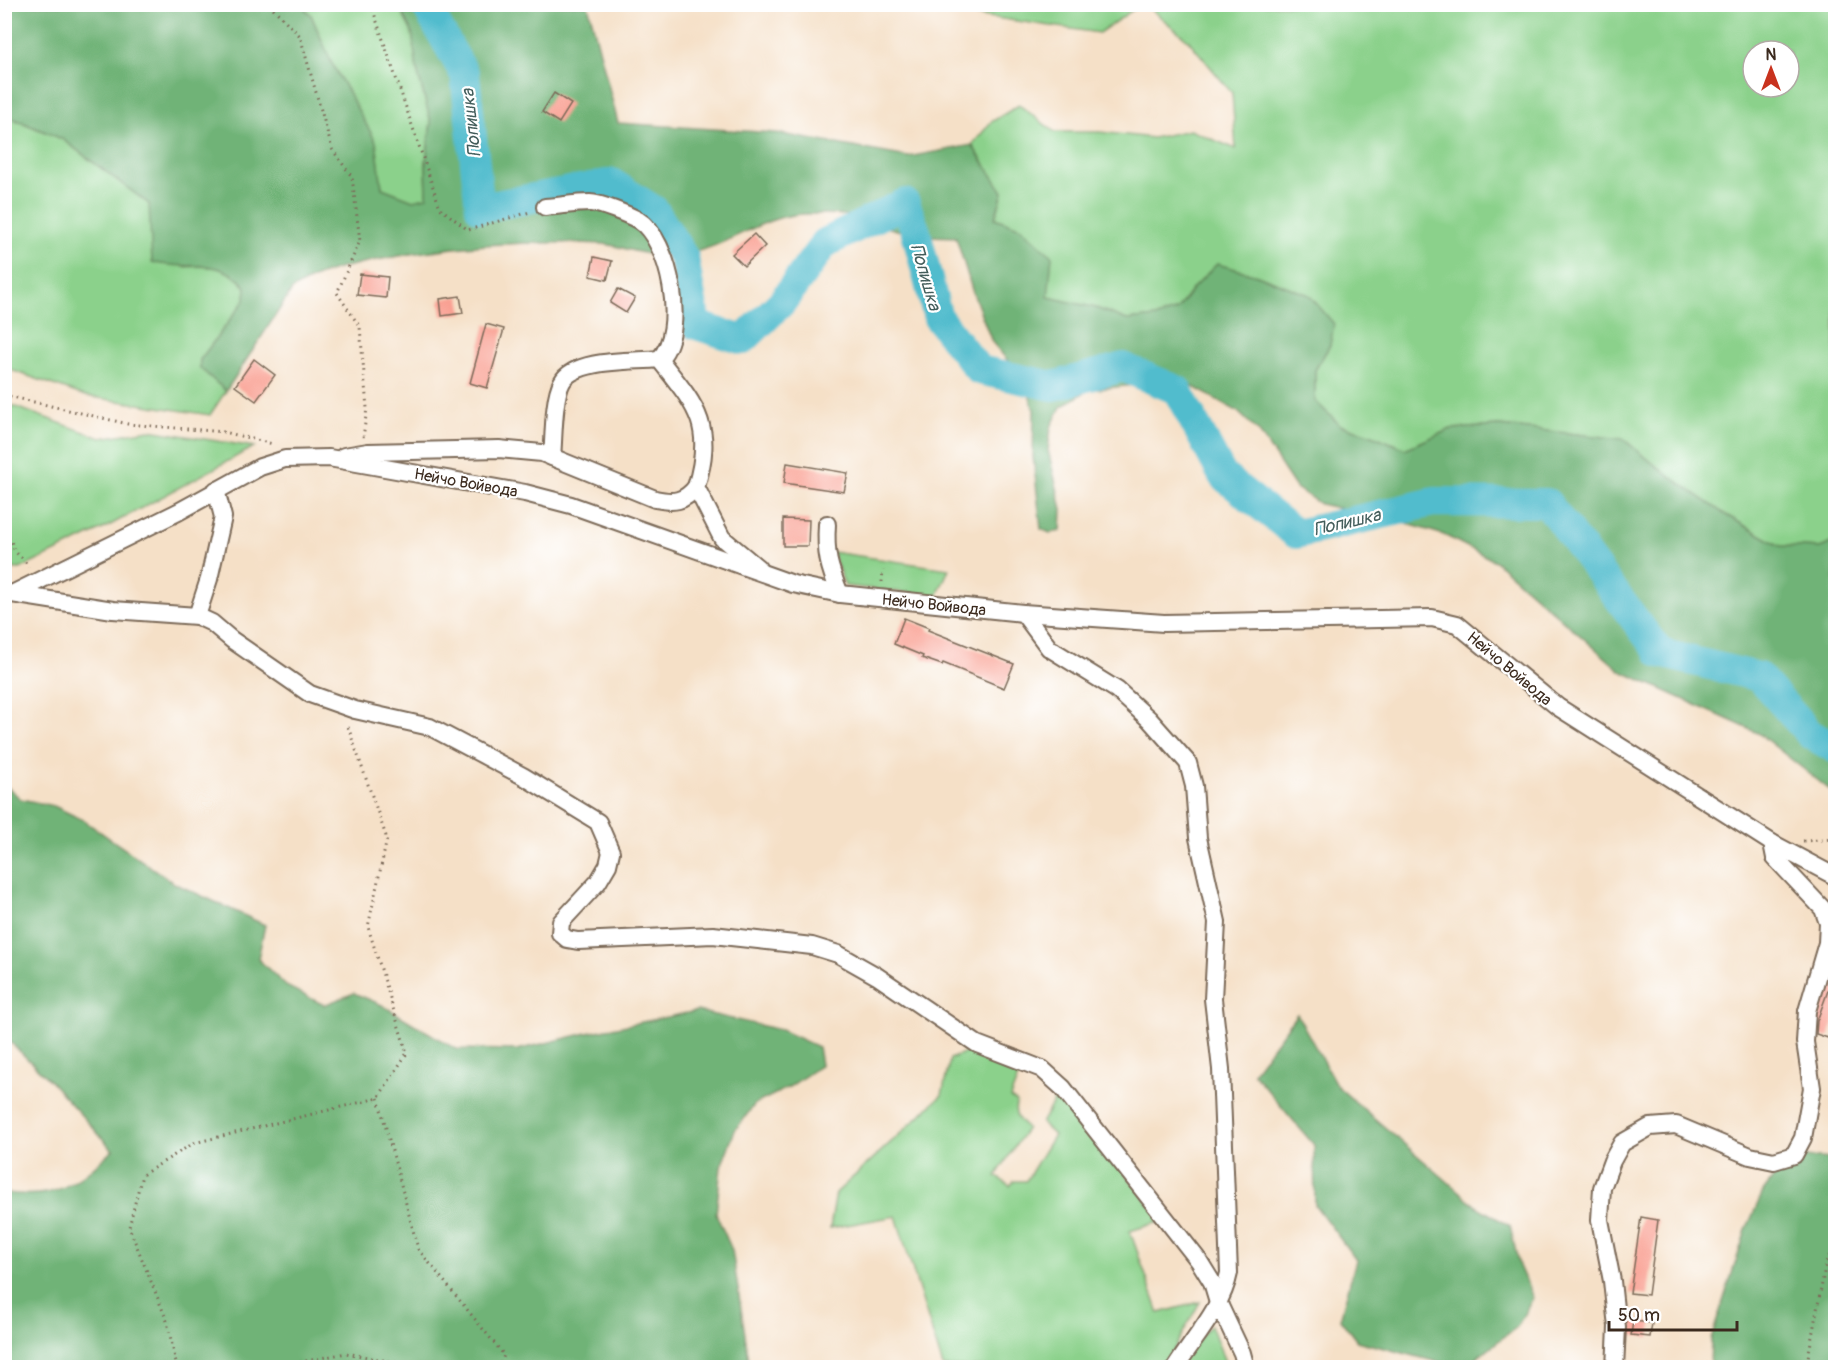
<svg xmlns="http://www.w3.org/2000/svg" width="1840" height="1372" font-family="Pangolin,sans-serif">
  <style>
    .green { fill: #8bd18b; stroke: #637e54; stroke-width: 1.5; fill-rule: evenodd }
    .forest { fill: #70b377; stroke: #566e4a; stroke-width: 1.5 }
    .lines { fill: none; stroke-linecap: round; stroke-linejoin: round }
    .river { stroke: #51bccd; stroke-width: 30 }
    .building { fill: #f9a093 }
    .minor-casing { stroke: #7c6a59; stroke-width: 20 }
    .path { stroke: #7c6a59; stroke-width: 3; stroke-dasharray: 1.5 4.5; stroke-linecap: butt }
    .minor { stroke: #fff; stroke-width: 16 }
    .labels { text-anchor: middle; stroke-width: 4.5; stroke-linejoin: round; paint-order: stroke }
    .street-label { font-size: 16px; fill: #3b2a1e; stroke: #fff }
    .water-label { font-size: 18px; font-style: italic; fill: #435d5b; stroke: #fff }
  </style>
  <rect width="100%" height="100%" fill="#fff"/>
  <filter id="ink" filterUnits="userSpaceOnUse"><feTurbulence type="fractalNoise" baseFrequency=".0167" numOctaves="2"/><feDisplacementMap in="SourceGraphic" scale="12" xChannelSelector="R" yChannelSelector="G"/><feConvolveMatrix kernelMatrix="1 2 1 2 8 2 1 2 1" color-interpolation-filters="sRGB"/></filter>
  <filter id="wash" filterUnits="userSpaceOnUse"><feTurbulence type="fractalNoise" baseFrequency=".008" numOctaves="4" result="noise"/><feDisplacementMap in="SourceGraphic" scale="24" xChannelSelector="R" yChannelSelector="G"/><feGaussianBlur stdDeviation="1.35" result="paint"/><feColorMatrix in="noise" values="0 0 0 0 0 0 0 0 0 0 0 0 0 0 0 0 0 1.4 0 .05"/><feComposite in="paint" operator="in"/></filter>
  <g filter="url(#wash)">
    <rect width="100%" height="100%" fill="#f5e0c7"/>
    <!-- green -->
    <g class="green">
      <path d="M301,5h97l14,27 5,38 14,52 -5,41 1,34 -14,3 -31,-12 -6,-46 -45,-80 -20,-47z"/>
      <path d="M906,5h234l-41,28z"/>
      <path d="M1146,5h689v537l-15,6 -40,-2 -54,-31 -61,-42 -42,-34 -124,-13 -48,3 -46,20 -33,-14 -32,-10 -25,-24v-31l15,-25 -21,-50 -52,-20 -40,-11 -23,23 -17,23 -20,7 -30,3 -31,-12 -48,-11 -27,-69 -26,-10 8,-26 -31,-47 19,-23 28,-17 36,27h45l53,6 37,-8 46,19 -4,-56 -44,-53zM1753,51h36v36h-36z"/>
      <path d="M4,115l58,24 87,65 34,63c27,-2 44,-2 63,20l-1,13 -45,60v8l26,23 -16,24 -125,-19 -80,-28z"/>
      <path d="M5,403l96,35 48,-8 105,17 -151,82 -83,40 -15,-1z"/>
      <path d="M832,552l117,17 -12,27 -92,-10z"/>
      <path d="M977,1047l46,17 -13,34 7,4c-5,11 2,19 10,26l-31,48 14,10 4,-5h12l28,-46 -13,-12 20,-34 101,132 -32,10 29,82 41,-11 -36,65h-221l-47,-151 -66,12 6,-35 106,-98 8,-36z"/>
      <path d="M1211,1325l16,42 -54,1z"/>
    </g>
    <!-- forest -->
    <g class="forest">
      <path d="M4,5h297l10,10 20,47 45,80 6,46 31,12 14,-3 -1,-34 5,-41 -14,-52 -5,-38 -14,-27h190l30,118 158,10 132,24 64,-12 31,47 -8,26 26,10 31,28 -4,41 48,11 31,12 30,-3 20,-7 17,-23 23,-23 40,11 52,20 25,29 -4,21 -15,25v31l25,24 32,10 33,14 46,-20 48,-3 124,13 42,34 61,42 54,31 40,2 15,-6v252l-77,-61 -137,-62 -126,-110 -51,-26 -36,-11 -88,-20 -24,-16 -37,-56 -22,-21 -56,-31 -93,10 -27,17 -10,20 -3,23 14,59 -1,22 -11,2 -9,-4 -8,-73 1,-46 -9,-29 -33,-39 -19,-49 -17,-56c-12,-1 -24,0 -36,-2 -24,-3 -47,-14 -71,-19 -12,-3 -27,-2 -40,-2 -45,-1 -78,32 -120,39 -16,3 -35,3 -50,-1 -12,-2 -23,-7 -36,-8 -76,-4 -151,1 -226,16 -29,6 -60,12 -85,30l-66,101 -26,-23v-8l45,-60 1,-13c-29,-34 -57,-14 -94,-25l-3,-58 -87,-65 -57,-24z"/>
      <path d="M5,785l16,14 33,7 29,14 91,63 91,42 -7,34 28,27 38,19 30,-12 28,12 74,44 61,1 70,-17 110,-22 84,19 37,17 3,18 -32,22 -34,17 -20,26 -14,37 -5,47 16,36 18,117h-745v-174c10,1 22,2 33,1 31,-2 53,-25 75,-44l-63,-69 -45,-44z"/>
      <path d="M1297,1014l40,72 139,120 34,20 9,40 14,32 -16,29 -53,40h-7l-100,-26 -17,-22 16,-59 -41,-55 -1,-60 -61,-72z"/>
      <path d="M1804,1157l31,2v208l-125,1 1,-29 35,-109 17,-38 16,-22z"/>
    </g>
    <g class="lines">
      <!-- river -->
      <path class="river" d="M425,4l40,71 15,133 132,-25 42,27 30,48 12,67 47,15 39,-38 43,-59 80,-40 11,29 22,86 41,52 74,16 70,-19 54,23 46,86 73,58 138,-32 113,1 113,150 99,24 51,57 26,15"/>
    </g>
    <g id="blocks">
      <!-- building -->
      <g class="building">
        <path d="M554,93l17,11 -12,19 -17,-11z"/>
        <path d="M754,234l11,12 -21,20 -12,-12z"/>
        <path d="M594,257l18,4 -5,19 -17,-4z"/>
        <path d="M360,274l28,3 -2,21 -29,-3z"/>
        <path d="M618,289l17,9 -9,15 -16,-10z"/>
        <path d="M460,296l3,17 -21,3 -2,-17z"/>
        <path d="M486,324l18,5 -17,59 -17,-5z"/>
        <path d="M254,359l21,16 -19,26 -21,-15z"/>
        <path d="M787,463l61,10 -4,19 -60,-9z"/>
        <path d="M783,519l26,1 -1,26h-25z"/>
        <path d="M904,618l25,10 -1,2 86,34 -10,24 -61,-25 -1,2 -20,-7 1,-2 -29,-12z"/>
        <path d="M1834,974h2v42l-8,22 -12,-4 1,-13z"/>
        <path d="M1641,1217l17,3 -10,75 -18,-2z"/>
        <path d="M1633,1321l19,2 -2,14 -19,-2z"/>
      </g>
    </g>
  </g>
  <g filter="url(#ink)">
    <use href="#blocks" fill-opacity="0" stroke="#7c6a59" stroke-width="1.5"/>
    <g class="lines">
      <defs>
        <g id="minor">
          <path d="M545,207c15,-1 30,-4 45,-4 10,0 39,12 48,17 32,19 50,112 21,139 -24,3 -84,-1 -97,23 -9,16 -8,56 -10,75"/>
          <path d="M659,359c37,47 56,66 37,128l26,51 36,30"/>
          <path d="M344,456l24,-4 131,-3 43,4 113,46c19,4 29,3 41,-12"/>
          <path d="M827,524c-2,30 2,43 13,70"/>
          <path d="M4,593l8,1 166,-82 82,-45 25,-8 44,-1 196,35 46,12 222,79 47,10 183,19 141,10 268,-5 25,6 101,83 214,136 64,34"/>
          <path d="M12,594l101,16 84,6 15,7 20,17 78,54 45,16 75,17 93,49 75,46 13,30 -3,13 -10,17 -37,40 -1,11 7,6 11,2 135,-6 99,11 26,8 39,22 100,68 65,25 21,19 136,173 13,21 6,20 24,51 4,15"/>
          <path d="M1023,613l26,35 68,42 32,29 39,44 6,23 4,52 19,84 -4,77 8,70 8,204c-7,35 -35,65 -54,95"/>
          <path d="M197,616l12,-37 14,-62 -7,-27"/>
          <path d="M1615,1368l2,-41 -5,-46 -12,-61 2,-32 10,-27 10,-18 28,-16 26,-2 74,31 24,5 20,-6 9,-17 9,-50 -7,-46 2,-31 20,-68 1,-20 -5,-14 -48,-51 -3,-15"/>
        </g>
      </defs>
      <!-- minor casing -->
      <use href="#minor" class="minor-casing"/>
      <!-- path -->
      <g class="path">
        <path d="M269,4l31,32 32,113 20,28 8,64 -23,52 23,34 7,81 -4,30"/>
        <path d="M371,4l69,204 28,22 62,-18"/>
        <path d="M4,395l124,29 96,8 49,12"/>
        <path d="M4,533c8,6 7,11 11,18 5,7 8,5 13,16"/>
        <path d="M882,582l1,-12"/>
        <path d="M1803,841l33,-2"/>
        <path d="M378,1098l40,151 86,106 -5,13"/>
        <path d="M177,1368l-10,-47 -38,-94 13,-52 52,-32 184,-45 29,-45 -39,-126 19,-88 -40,-115"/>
        <path d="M297,1368l4,-6 45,-9 79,15"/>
        <path d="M1806,1368l20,-106 10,-19"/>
      </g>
      <!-- minor -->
      <use href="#minor" class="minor"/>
    </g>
  </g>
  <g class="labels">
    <!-- street labels -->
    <g class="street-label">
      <text transform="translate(466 482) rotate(10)" y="6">Нейчо Войвода</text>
      <text transform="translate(934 604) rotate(6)" y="6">Нейчо Войвода</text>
      <text transform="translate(1510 668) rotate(40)" y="6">Нейчо Войвода</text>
    </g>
    <!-- water labels -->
    <g class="water-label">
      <text transform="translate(471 123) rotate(-96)" y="6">Попишка</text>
      <text transform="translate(926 277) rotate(74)" y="6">Попишка</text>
      <text transform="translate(1347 522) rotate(-13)" y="6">Попишка</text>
    </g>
  </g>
  <!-- margin -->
  <rect width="1840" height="1372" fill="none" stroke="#fff" stroke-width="24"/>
  <!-- north arrow -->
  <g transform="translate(1771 69)"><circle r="28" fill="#ffffff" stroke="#b1aaa5" stroke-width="1.5"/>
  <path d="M0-4.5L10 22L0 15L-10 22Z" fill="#c8321e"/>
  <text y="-9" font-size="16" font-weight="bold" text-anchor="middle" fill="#3b2a1e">N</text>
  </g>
  <!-- scale -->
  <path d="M1609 1321v9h128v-9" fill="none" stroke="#3b2a1e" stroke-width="3"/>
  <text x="1618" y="1321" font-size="18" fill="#3b2a1e" stroke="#ffffff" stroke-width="4.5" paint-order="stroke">50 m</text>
</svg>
